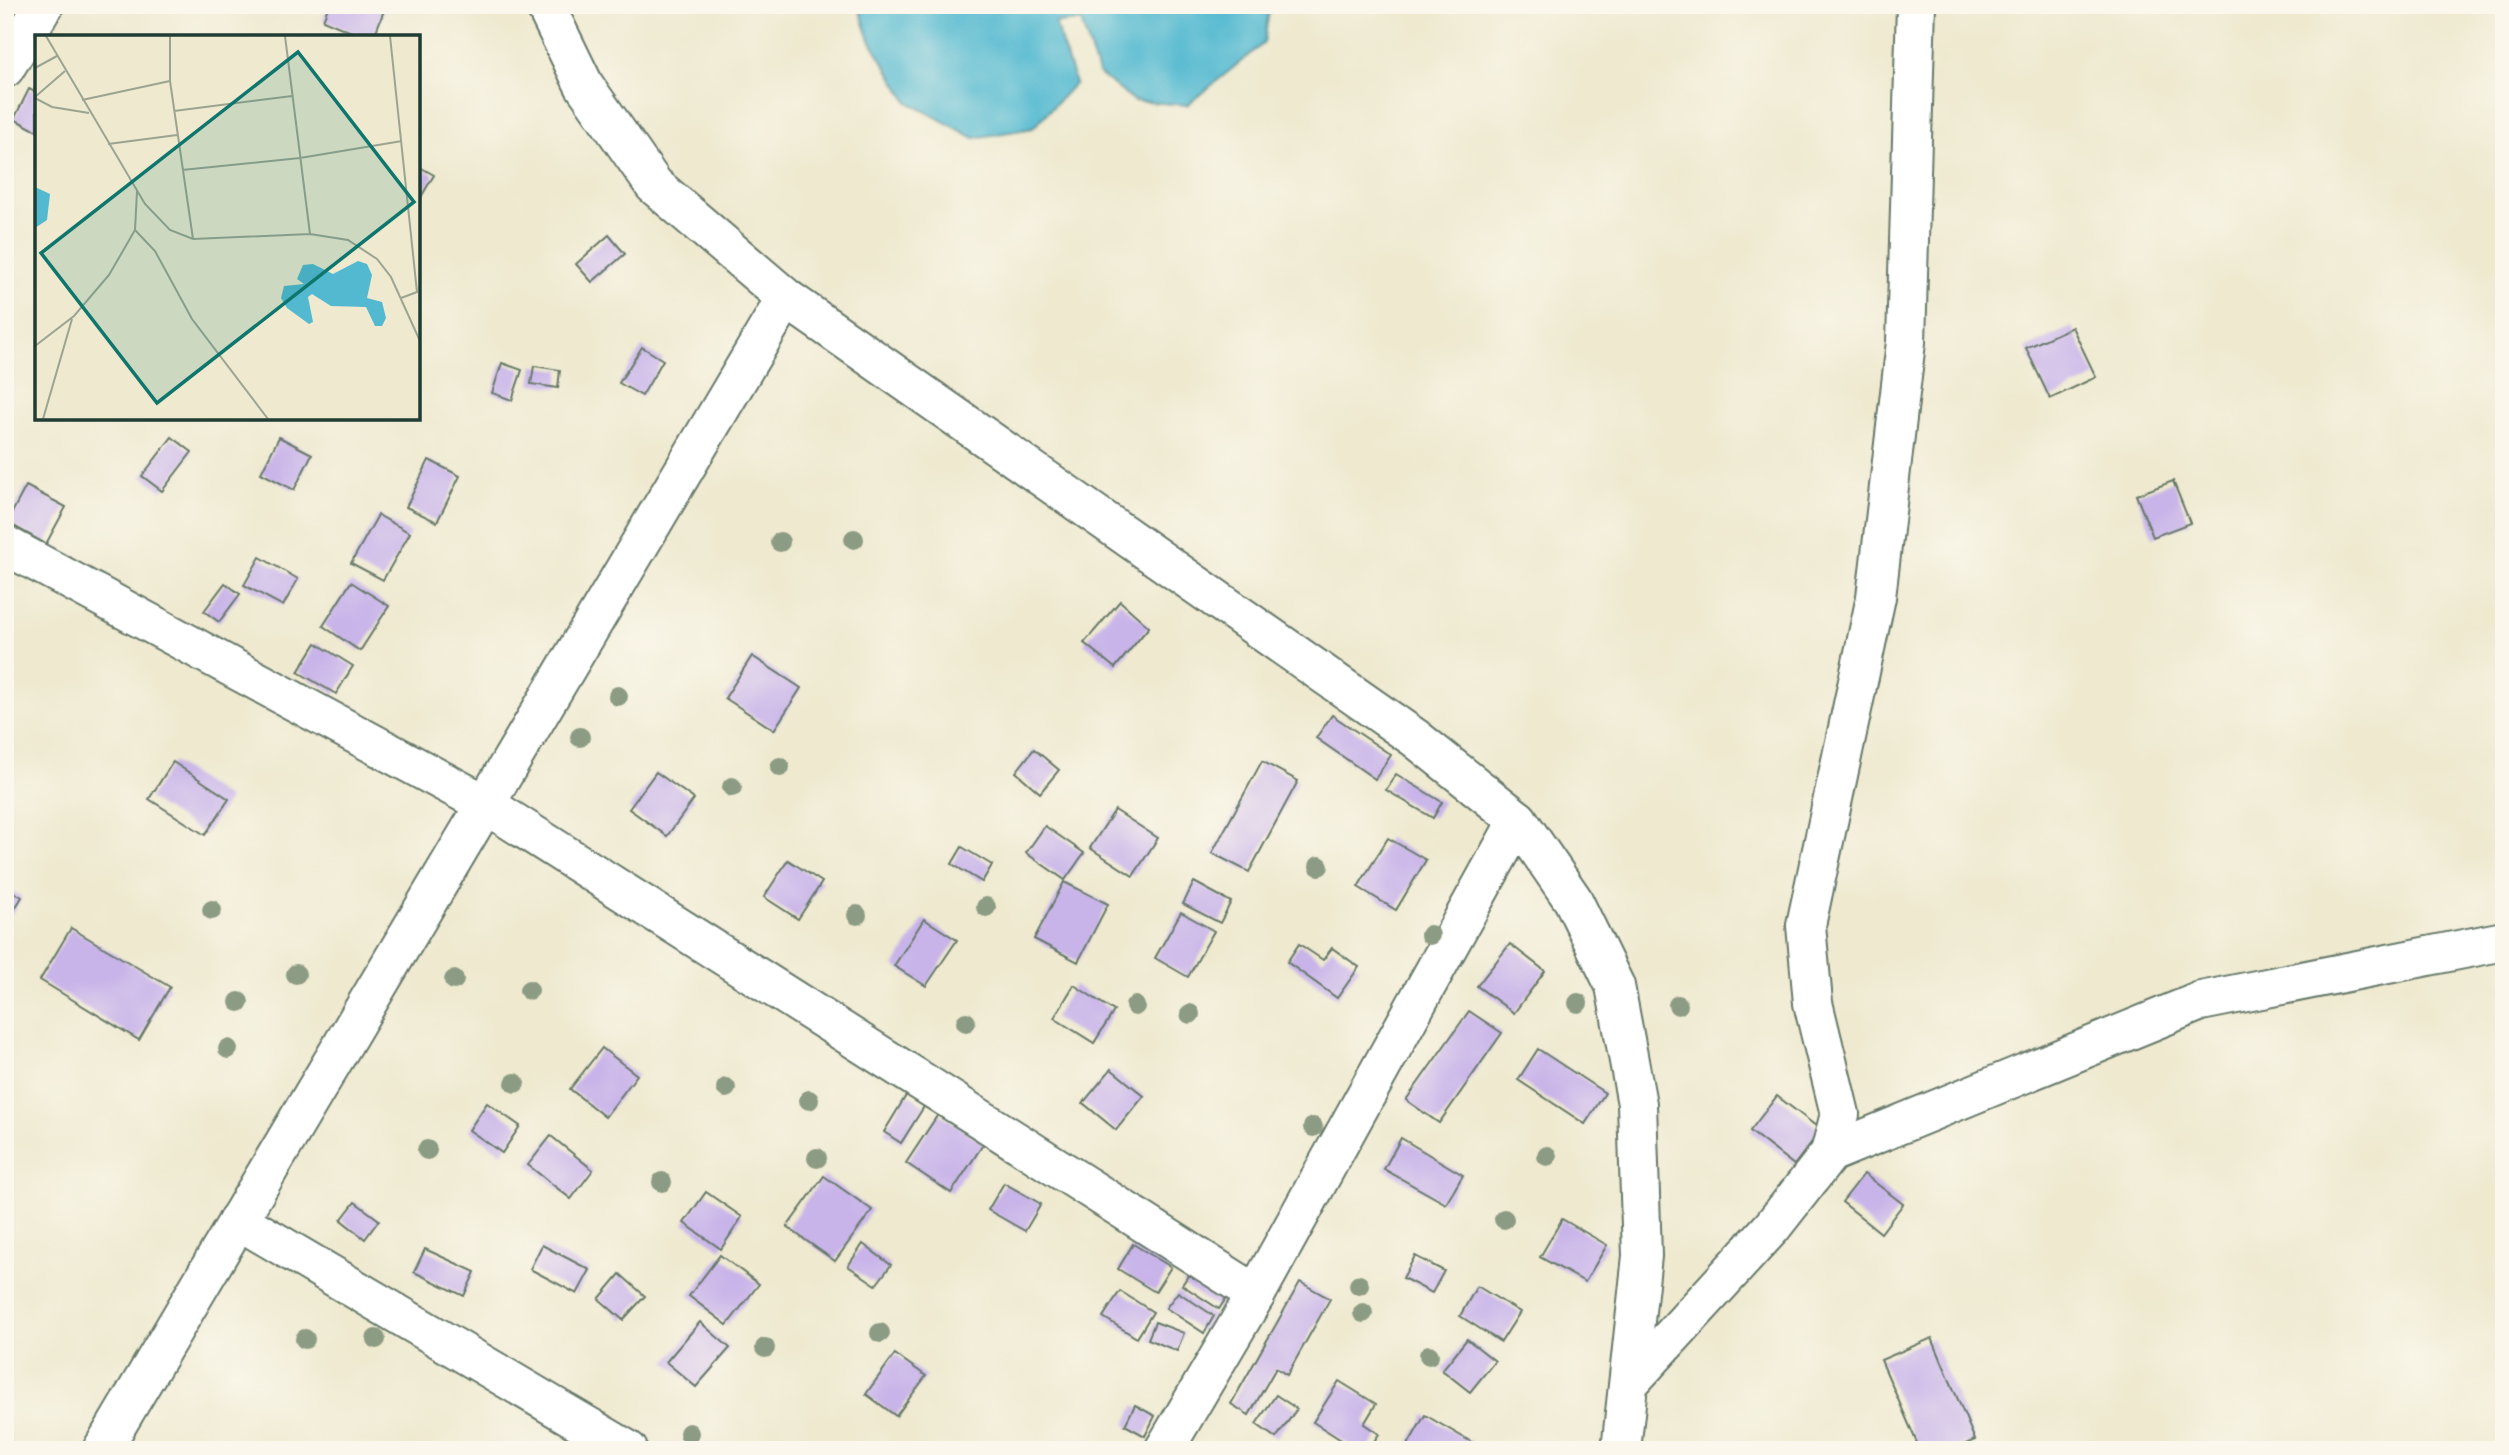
<svg xmlns="http://www.w3.org/2000/svg" width="2509" height="1455" viewBox="0 0 2509 1455" font-family="'Playpen Sans',sans-serif">
<style>
.water{fill:#52b9d0;stroke:#387b82;stroke-width:2}
.building{fill:#c8b4e9}
.lines{fill:none;stroke-linecap:round;stroke-linejoin:round}
.minor-casing{stroke:#67796a;stroke-width:42}
.major-casing{stroke:#67796a;stroke-width:42}
.minor{stroke:#fff;stroke-width:38}
.major{stroke:#fff;stroke-width:38}
.tree{fill:#8c9b83}
.inset-road{fill:none;stroke:#9ba491;stroke-width:2}
.view{fill:#0f766e;fill-opacity:0.15;stroke:#0f766e;stroke-width:3.5}
.inset-edge{fill:none;stroke:#1f3d34;stroke-width:3.5}
</style>
<rect width="100%" height="100%" fill="#fbf7ec"/>
<filter id="ink" filterUnits="userSpaceOnUse"><feTurbulence type="fractalNoise" baseFrequency=".0143" numOctaves="2"/><feDisplacementMap in="SourceGraphic" scale="14" xChannelSelector="R" yChannelSelector="G"/><feConvolveMatrix kernelMatrix="1 2 1 2 8 2 1 2 1" color-interpolation-filters="sRGB"/></filter>
<filter id="wash" filterUnits="userSpaceOnUse"><feTurbulence type="fractalNoise" baseFrequency=".00686" numOctaves="4" result="noise"/><feDisplacementMap in="SourceGraphic" scale="28" xChannelSelector="R" yChannelSelector="G"/><feGaussianBlur stdDeviation="1.57" result="paint"/><feColorMatrix in="noise" values="0 0 0 0 0 0 0 0 0 0 0 0 0 0 0 0 0 1.4 0 .05"/><feComposite in="paint" operator="in"/></filter>
<g filter="url(#wash)">
<rect width="100%" height="100%" fill="#eee9cf"/>
<polygon class="water" points="858,5 1270,5 1264,43 1187,105 1134,101 1098,73 1081,21 1055,23 1075,83 1033,128 974,138 908,102 870,40"/>
<g id="blocks">
<g class="building">
<polygon points="329,5 386,5 374,37 363,37 323,20"/>
<polygon points="29,89 37,93 37,131 14,119"/>
<polygon points="418,166 434,175 418,202"/>
<polygon points="609,235 625,254 592,282 576,264"/>
<polygon points="2072,327 2096,377 2050,399 2026,348"/>
<polygon points="642,347 663,360 642,396 619,383"/>
<polygon points="502,363 522,370 512,400 492,393"/>
<polygon points="534,366 560,370 558,388 531,384"/>
<polygon points="172,437 192,452 162,491 142,476"/>
<polygon points="279,437 312,454 294,490 261,473"/>
<polygon points="429,460 460,476 437,522 406,507"/>
<polygon points="2173,481 2190,523 2153,537 2136,495"/>
<polygon points="26,486 66,507 46,544 7,522"/>
<polygon points="378,515 410,533 383,580 351,563"/>
<polygon points="260,557 298,579 283,606 244,585"/>
<polygon points="351,582 389,606 360,651 323,626"/>
<polygon points="225,583 240,594 219,622 204,611"/>
<polygon points="1120,601 1149,627 1115,668 1084,643"/>
<polygon points="316,643 353,666 336,694 298,672"/>
<polygon points="752,656 801,688 774,730 725,698"/>
<polygon points="1332,715 1391,755 1375,779 1316,738"/>
<polygon points="1034,749 1059,770 1040,793 1016,772"/>
<polygon points="1262,761 1298,781 1249,872 1212,853"/>
<polygon points="173,762 229,799 205,835 149,799"/>
<polygon points="656,772 694,799 667,836 629,809"/>
<polygon points="1396,774 1442,802 1433,818 1386,790"/>
<polygon points="1115,810 1158,838 1133,876 1090,848"/>
<polygon points="1045,826 1084,853 1065,880 1026,853"/>
<polygon points="1388,838 1426,860 1396,910 1358,887"/>
<polygon points="962,847 992,865 982,882 952,864"/>
<polygon points="788,860 822,882 798,919 764,897"/>
<polygon points="1064,882 1108,904 1078,962 1034,939"/>
<polygon points="1194,882 1231,902 1220,923 1183,904"/>
<polygon points="5,887 22,897 5,925"/>
<polygon points="1181,912 1214,931 1188,977 1155,958"/>
<polygon points="924,919 957,940 926,986 894,966"/>
<polygon points="71,928 170,987 139,1040 40,980"/>
<polygon points="1299,944 1323,960 1332,948 1359,967 1337,998 1287,962"/>
<polygon points="1510,944 1545,971 1514,1013 1477,986"/>
<polygon points="1074,985 1114,1011 1094,1043 1054,1018"/>
<polygon points="1469,1011 1502,1033 1439,1123 1406,1100"/>
<polygon points="602,1048 637,1075 605,1117 570,1089"/>
<polygon points="1538,1049 1605,1093 1585,1124 1518,1080"/>
<polygon points="1111,1069 1144,1096 1116,1130 1083,1103"/>
<polygon points="907,1094 925,1105 901,1143 884,1132"/>
<polygon points="1777,1096 1821,1130 1794,1165 1750,1131"/>
<polygon points="487,1103 520,1126 502,1153 469,1130"/>
<polygon points="939,1113 984,1143 951,1193 906,1163"/>
<polygon points="551,1136 593,1170 571,1199 528,1165"/>
<polygon points="1401,1138 1463,1175 1446,1204 1384,1169"/>
<polygon points="1864,1174 1903,1204 1881,1233 1842,1202"/>
<polygon points="824,1176 872,1210 835,1261 787,1227"/>
<polygon points="1004,1183 1041,1204 1025,1231 988,1210"/>
<polygon points="706,1192 742,1217 721,1249 684,1223"/>
<polygon points="355,1202 379,1220 365,1239 341,1220"/>
<polygon points="1562,1219 1607,1245 1585,1282 1540,1257"/>
<polygon points="863,1244 891,1265 876,1285 848,1266"/>
<polygon points="1133,1244 1171,1267 1155,1292 1118,1269"/>
<polygon points="542,1245 590,1270 577,1294 530,1269"/>
<polygon points="425,1249 475,1272 464,1296 414,1272"/>
<polygon points="720,1255 759,1284 727,1325 689,1296"/>
<polygon points="1415,1256 1444,1271 1432,1293 1403,1278"/>
<polygon points="1194,1267 1230,1292 1219,1309 1182,1285"/>
<polygon points="620,1274 645,1296 623,1320 599,1299"/>
<polygon points="1300,1282 1330,1299 1287,1375 1276,1368 1249,1415 1231,1404"/>
<polygon points="1477,1286 1520,1312 1501,1342 1460,1316"/>
<polygon points="1120,1291 1153,1312 1137,1338 1103,1317"/>
<polygon points="1178,1292 1214,1316 1204,1333 1166,1308"/>
<polygon points="700,1322 730,1348 696,1387 666,1362"/>
<polygon points="1155,1322 1184,1333 1177,1351 1148,1339"/>
<polygon points="1932,1338 1975,1440 1952,1450 1920,1450 1881,1360"/>
<polygon points="1467,1339 1495,1361 1470,1392 1442,1370"/>
<polygon points="895,1354 926,1376 896,1416 866,1394"/>
<polygon points="1339,1381 1376,1404 1364,1424 1379,1434 1368,1450 1357,1450 1313,1422"/>
<polygon points="1276,1395 1297,1409 1276,1438 1256,1424"/>
<polygon points="1135,1405 1155,1416 1145,1436 1125,1425"/>
<polygon points="1425,1415 1485,1450 1405,1450"/>
</g>
</g>
</g>
<g filter="url(#ink)">
<use href="#blocks" fill-opacity="0" stroke="#67796a" stroke-width="2"/>
<g class="lines">
<defs>
<g id="minor">
<polyline points="5,68 44,5"/>
<polyline points="5,545 485,804 1256,1294"/>
<polyline points="1830,1153 1840,1114 1813,1003 1806,925 1876,597 1906,342 1916,5"/>
<polyline points="238,1220 628,1450"/>
<polyline points="1629,1383 1772,1227 1830,1153 2201,1001 2504,941"/>
<polyline points="102,1450 786,298"/>
<polyline points="1164,1450 1256,1294 1518,820"/>
</g>
<polyline id="major" points="545,5 584,85 654,185 786,298 1415,738 1518,820 1573,900 1615,986 1637,1104 1642,1256 1621,1450"/>
</defs>
<use href="#minor" class="minor-casing"/>
<use href="#major" class="major-casing"/>
<use href="#minor" class="minor"/>
<use href="#major" class="major"/>
</g>
<g class="tree">
<circle cx="854" cy="539" r="10"/>
<circle cx="780" cy="542" r="10"/>
<circle cx="618" cy="696" r="10"/>
<circle cx="580" cy="737" r="10"/>
<circle cx="780" cy="767" r="10"/>
<circle cx="732" cy="787" r="10"/>
<circle cx="1319" cy="866" r="10"/>
<circle cx="986" cy="907" r="10"/>
<circle cx="212" cy="910" r="10"/>
<circle cx="857" cy="915" r="10"/>
<circle cx="1430" cy="935" r="10"/>
<circle cx="296" cy="974" r="10"/>
<circle cx="454" cy="980" r="10"/>
<circle cx="529" cy="990" r="10"/>
<circle cx="239" cy="1002" r="10"/>
<circle cx="1578" cy="1003" r="10"/>
<circle cx="1678" cy="1005" r="10"/>
<circle cx="1135" cy="1006" r="10"/>
<circle cx="1190" cy="1014" r="10"/>
<circle cx="966" cy="1022" r="10"/>
<circle cx="228" cy="1049" r="10"/>
<circle cx="515" cy="1083" r="10"/>
<circle cx="726" cy="1088" r="10"/>
<circle cx="809" cy="1100" r="10"/>
<circle cx="1313" cy="1127" r="10"/>
<circle cx="427" cy="1150" r="10"/>
<circle cx="1547" cy="1156" r="10"/>
<circle cx="817" cy="1158" r="10"/>
<circle cx="662" cy="1182" r="10"/>
<circle cx="1504" cy="1219" r="10"/>
<circle cx="1359" cy="1285" r="10"/>
<circle cx="1363" cy="1313" r="10"/>
<circle cx="880" cy="1333" r="10"/>
<circle cx="305" cy="1339" r="10"/>
<circle cx="376" cy="1339" r="10"/>
<circle cx="765" cy="1348" r="10"/>
<circle cx="1429" cy="1355" r="10"/>
<circle cx="689" cy="1433" r="10"/>
</g>
</g>
<g transform="translate(35 35)">
<rect width="385" height="385" fill="#eee9cf"/>
<path d="M0,152l15,7 -3,26 -12,8zM323,226l9,3 5,11 -5,23 15,4 4,16 -4,8h-7l-9,-19 -35,-1 -19,-12 -4,3 5,25 -4,2 -22,-16 -6,-10 3,-12 20,-2 -7,-5 6,-14 10,-1 20,10z" fill="#52b9d0"/>
<path class="inset-road" d="M11,1l99,168 25,26 23,9 117,-5 38,6 29,19 14,18 29,64M135,1v45l23,158M250,1l25,198M355,1l27,256 -16,6M0,33l22,-12M0,62l30,-26M0,63l17,9 37,6M47,65l88,-19M139,76l118,-15M73,109l69,-9M147,135l118,-12 102,-17M100,195l20,21 37,68 76,100M0,311l39,-30 35,-41 26,-45 2,-39M8,384l29,-100"/>
<path class="view" d="M263,17l116,150 -257,201 -116,-150z"/>
<rect width="385" height="385" class="inset-edge"/>
</g>
<rect width="2509" height="1455" fill="none" stroke="#fbf7ec" stroke-width="28"/>
</svg>
